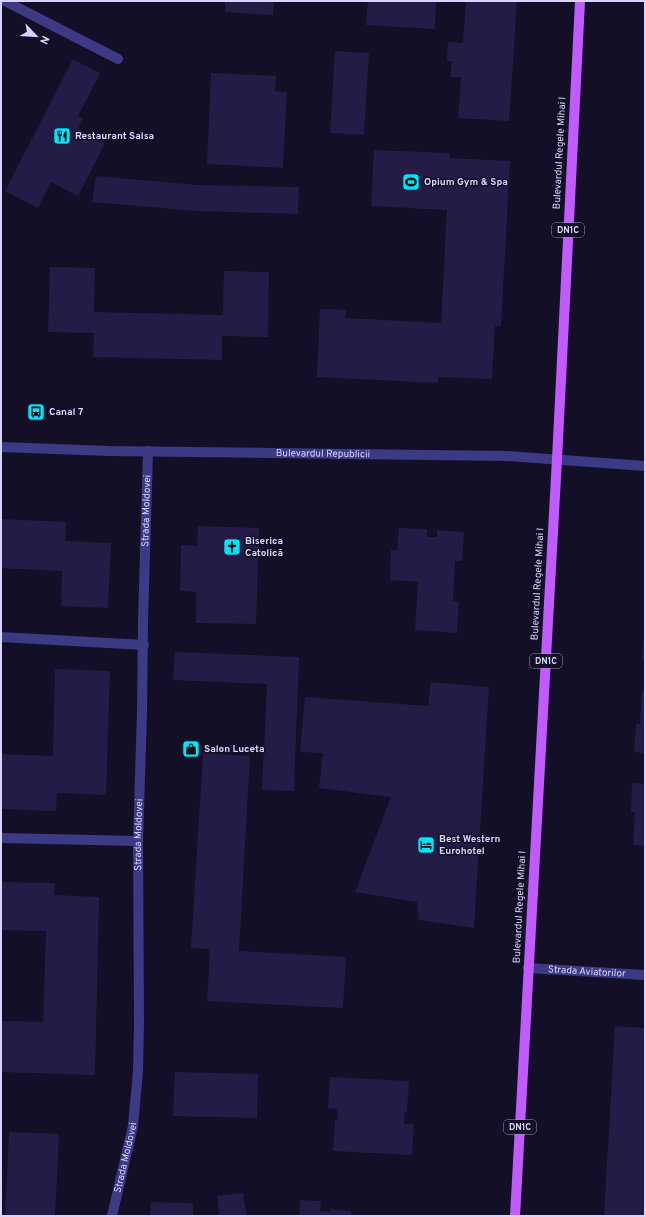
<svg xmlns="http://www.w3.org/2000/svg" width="646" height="1217" viewBox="0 0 646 1217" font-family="Overpass,sans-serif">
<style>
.building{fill:#241b47}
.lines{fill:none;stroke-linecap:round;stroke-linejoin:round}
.minor{stroke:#3d3a85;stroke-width:10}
.major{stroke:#c25bff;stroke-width:10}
.labels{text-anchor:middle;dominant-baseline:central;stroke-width:3;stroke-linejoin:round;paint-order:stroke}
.shield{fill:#130f26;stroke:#9e99be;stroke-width:1}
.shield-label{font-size:9px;font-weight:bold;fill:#d9d4ff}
.poi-label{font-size:10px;font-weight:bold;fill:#d9d4ff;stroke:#130f26;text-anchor:start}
.street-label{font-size:10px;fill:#d9d4ff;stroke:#130f26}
</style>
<rect width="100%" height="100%" fill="#130f26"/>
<g class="building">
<polygon points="225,1 274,1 273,15 225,12"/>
<polygon points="368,1 436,1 435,29 366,25"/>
<polygon points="466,1 517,1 509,121 458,118 461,77 450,77 452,61 447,61 448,42 463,43"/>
<polygon points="335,51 369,53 364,135 330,133"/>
<polygon points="73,59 100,73 78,116 83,118 78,129 105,143 78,196 51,182 38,208 5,191"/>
<polygon points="211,73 276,76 275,91 287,92 283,168 207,164"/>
<polygon points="374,150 450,153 450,158 510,161 501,326 495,326 492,379 438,377 438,383 317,377 320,309 346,310 345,318 441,323 447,210 371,206"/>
<polygon points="96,176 197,185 299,187 298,214 196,211 92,202"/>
<polygon points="50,267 95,268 94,312 223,315 224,271 269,272 268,337 222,336 222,360 93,357 94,333 48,332"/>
<polygon points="1,519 66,522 65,541 111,543 108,608 61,606 62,571 1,568"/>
<polygon points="198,526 259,528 256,624 196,623 196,592 180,591 181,545 197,546"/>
<polygon points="399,528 427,529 427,537 437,537 437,530 464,532 462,561 455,561 453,601 459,602 457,633 415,630 418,582 390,580 391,550 397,550"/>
<polygon points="644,633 645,633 645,659 642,658"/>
<polygon points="175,652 299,657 294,791 262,790 267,684 173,680"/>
<polygon points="55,669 110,671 106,795 57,793 56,811 1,809 1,754 53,756"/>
<polygon points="431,682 489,687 474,928 419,920 417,902 355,892 391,797 319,788 323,753 300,752 305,697 428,706"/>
<polygon points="642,690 645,691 645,753 634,752 636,724 640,724"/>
<polygon points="203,753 250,756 239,951 346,957 343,1008 207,1001 210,949 191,948"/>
<polygon points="632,783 645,784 645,846 633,845 635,812 631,812"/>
<polygon points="1,882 55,883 54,895 99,897 95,1075 1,1072 1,1021 43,1022 46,931 1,930"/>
<polygon points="615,1026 645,1028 645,1216 604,1216"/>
<polygon points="175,1072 258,1074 257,1118 173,1116"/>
<polygon points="330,1077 409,1081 407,1112 405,1112 404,1124 414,1124 412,1155 333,1151 335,1120 337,1120 338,1109 328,1108"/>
<polygon points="9,1132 59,1134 55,1216 5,1216"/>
<polygon points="243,1193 247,1216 219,1216 217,1196"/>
<polygon points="300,1200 321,1201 320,1211 330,1212 331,1209 351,1211 351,1216 299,1216"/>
<polygon points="151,1202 193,1203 193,1216 150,1216"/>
</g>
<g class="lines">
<g class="minor">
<polyline points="5,1 118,59"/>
<path id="s1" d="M1,447l108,4 398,5 138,10"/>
<polyline points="1,637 144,645"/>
<polyline points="1,838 138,841"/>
<path id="s2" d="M528,968l117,7"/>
<path id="s3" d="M112,1216l21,-90 5,-55 1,-48 -1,-182 4,-129 1,-91 5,-170"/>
</g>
<polyline class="major" points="515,1216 557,459 580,1"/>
</g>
<defs>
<symbol id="restaurant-square" viewBox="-11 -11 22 22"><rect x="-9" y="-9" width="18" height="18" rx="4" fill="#00e5ff" stroke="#130f26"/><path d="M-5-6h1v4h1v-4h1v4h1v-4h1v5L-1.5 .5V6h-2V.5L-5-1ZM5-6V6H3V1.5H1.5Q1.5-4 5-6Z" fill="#111"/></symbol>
<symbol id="stadium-square" viewBox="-11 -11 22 22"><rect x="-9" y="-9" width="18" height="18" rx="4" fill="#00e5ff" stroke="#130f26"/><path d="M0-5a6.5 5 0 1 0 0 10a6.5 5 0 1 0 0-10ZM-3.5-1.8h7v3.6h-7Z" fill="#111"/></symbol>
<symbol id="bus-square" viewBox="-11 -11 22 22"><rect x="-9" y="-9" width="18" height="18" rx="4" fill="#00e5ff" stroke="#130f26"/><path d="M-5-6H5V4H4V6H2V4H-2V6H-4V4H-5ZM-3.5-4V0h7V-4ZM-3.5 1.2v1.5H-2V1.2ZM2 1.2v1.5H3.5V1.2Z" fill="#111"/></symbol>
<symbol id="church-square" viewBox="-11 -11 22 22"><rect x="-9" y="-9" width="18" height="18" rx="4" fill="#00e5ff" stroke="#130f26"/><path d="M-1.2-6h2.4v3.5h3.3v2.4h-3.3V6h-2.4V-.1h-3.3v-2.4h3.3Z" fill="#111"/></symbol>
<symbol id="shop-square" viewBox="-11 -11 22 22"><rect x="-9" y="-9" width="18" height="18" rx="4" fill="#00e5ff" stroke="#130f26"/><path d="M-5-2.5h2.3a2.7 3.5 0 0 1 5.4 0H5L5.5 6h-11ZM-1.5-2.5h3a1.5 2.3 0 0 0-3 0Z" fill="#111"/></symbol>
<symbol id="hotel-square" viewBox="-11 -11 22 22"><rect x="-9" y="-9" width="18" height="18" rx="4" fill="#00e5ff" stroke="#130f26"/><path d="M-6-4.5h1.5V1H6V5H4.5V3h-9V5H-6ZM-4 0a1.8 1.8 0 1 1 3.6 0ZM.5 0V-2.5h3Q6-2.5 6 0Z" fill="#111"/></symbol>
</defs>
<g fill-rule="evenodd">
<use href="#restaurant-square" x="52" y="126" width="20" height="20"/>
<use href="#stadium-square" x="401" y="172" width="20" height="20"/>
<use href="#bus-square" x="26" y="402" width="20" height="20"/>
<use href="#church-square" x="222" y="537" width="20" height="20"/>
<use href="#shop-square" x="181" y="739" width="20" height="20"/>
<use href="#hotel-square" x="416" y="835" width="20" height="20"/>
</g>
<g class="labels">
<g class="shield">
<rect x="552" y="223" width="32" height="14" rx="3"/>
<rect x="530" y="654" width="32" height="14" rx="3"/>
<rect x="504" y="1120" width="32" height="14" rx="3"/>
</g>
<g class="shield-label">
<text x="568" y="230">DN1C</text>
<text x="546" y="661">DN1C</text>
<text x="520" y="1127">DN1C</text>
</g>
<g class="poi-label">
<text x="75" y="136">Restaurant Salsa</text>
<text x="424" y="182">Opium Gym &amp; Spa</text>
<text x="49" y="412">Canal 7</text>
<text x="245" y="541">Biserica<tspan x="245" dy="12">Catolică</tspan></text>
<text x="204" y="749">Salon Luceta</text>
<text x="439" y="839">Best Western<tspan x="439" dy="12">Eurohotel</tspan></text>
</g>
<g class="street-label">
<text transform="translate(560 153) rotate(-87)">Bulevardul Regele Mihai I</text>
<text stroke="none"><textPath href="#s1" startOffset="322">Bulevardul Republicii</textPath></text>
<text stroke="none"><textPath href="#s3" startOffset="708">Strada Moldovei</textPath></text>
<text transform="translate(538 584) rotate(-87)">Bulevardul Regele Mihai I</text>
<text stroke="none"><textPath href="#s3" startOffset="384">Strada Moldovei</textPath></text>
<text transform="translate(520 907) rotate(-87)">Bulevardul Regele Mihai I</text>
<text stroke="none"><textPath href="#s2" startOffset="59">Strada Aviatorilor</textPath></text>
<text stroke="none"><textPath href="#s3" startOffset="60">Strada Moldovei</textPath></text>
</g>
</g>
<rect width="646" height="1217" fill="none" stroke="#d9d4ff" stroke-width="4"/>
<g transform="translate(36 36) rotate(115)" stroke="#130f26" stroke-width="3" paint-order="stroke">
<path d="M0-3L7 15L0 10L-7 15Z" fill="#d9d4ff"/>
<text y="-6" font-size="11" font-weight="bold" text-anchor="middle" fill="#d9d4ff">N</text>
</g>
</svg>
